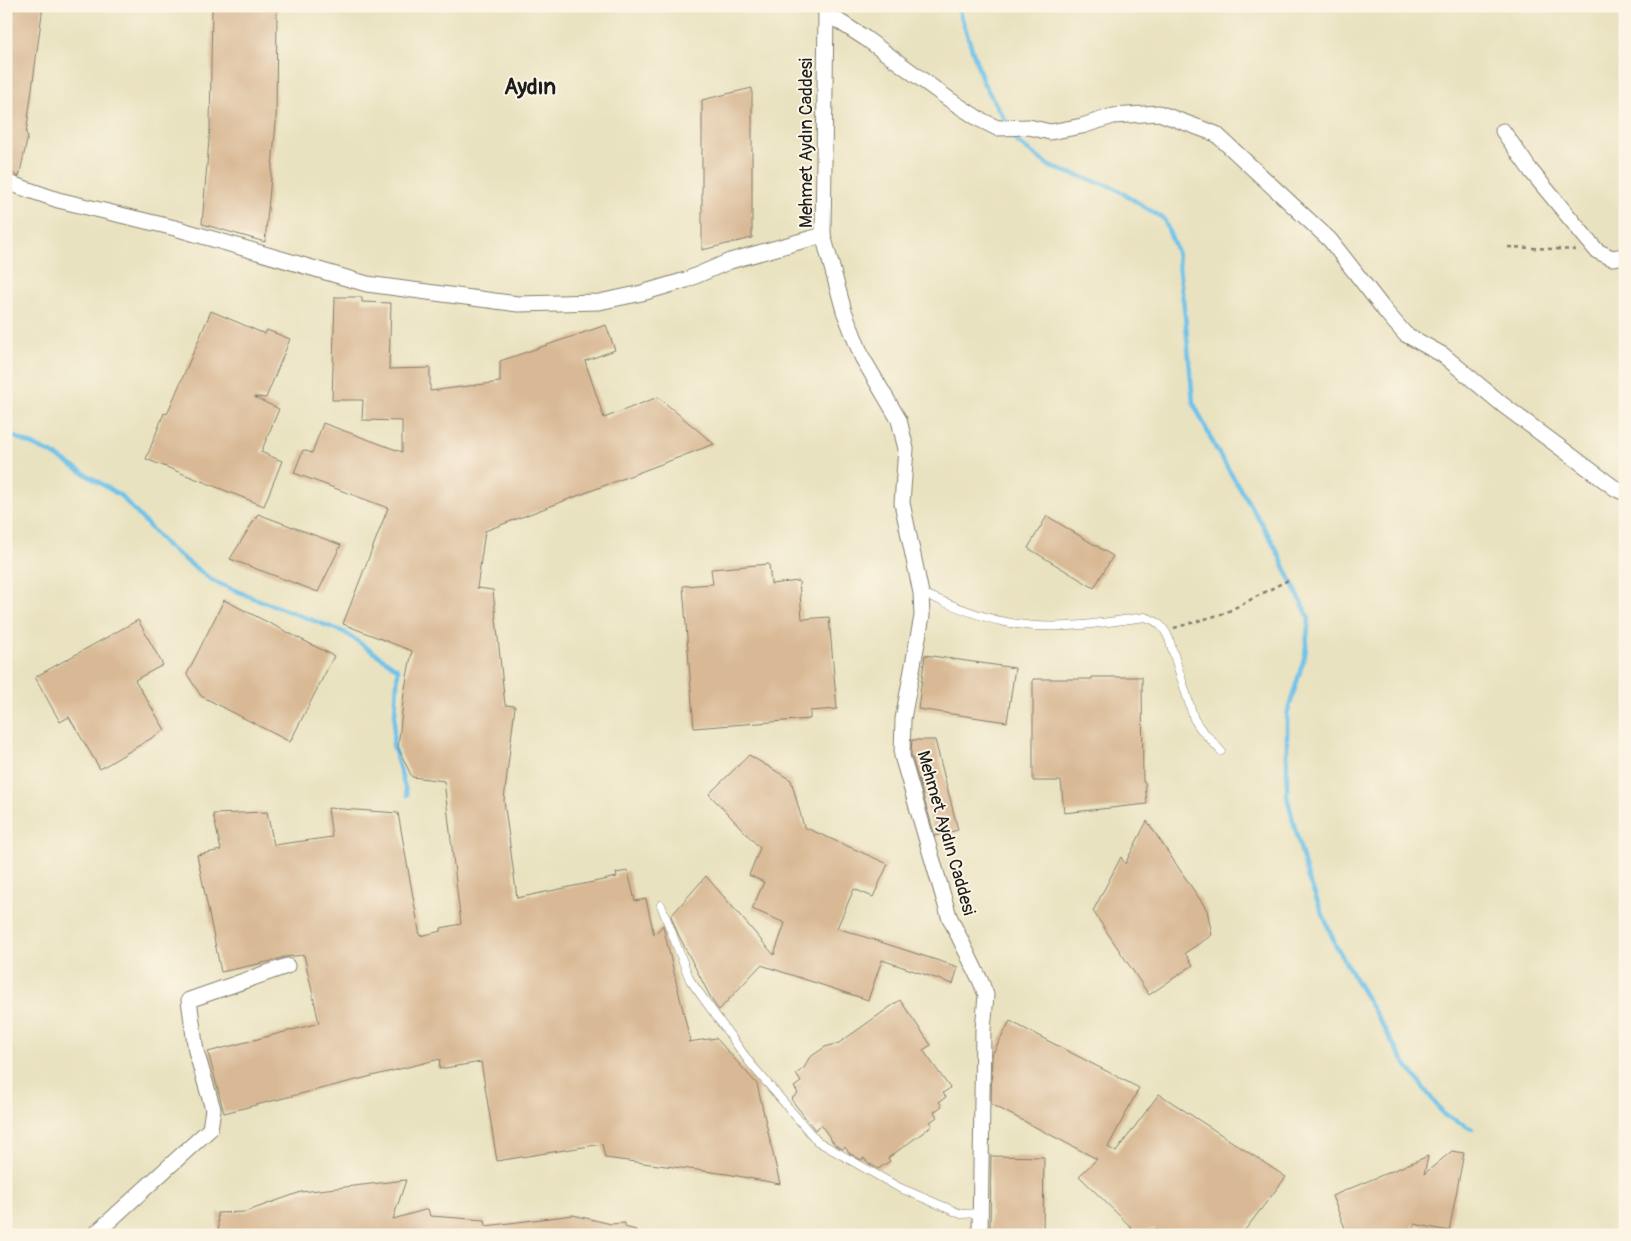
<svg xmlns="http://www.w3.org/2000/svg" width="1631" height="1241" viewBox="0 0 1631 1241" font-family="Pangolin,sans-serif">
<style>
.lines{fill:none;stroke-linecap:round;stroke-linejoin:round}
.stream{stroke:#6ec2ea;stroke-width:4.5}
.building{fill:#d9b995}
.lane-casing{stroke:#827f6e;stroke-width:9}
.street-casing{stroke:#827f6e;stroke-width:17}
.path{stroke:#827f6e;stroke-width:2.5;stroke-dasharray:4 4;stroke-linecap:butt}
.lane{stroke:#fff;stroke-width:8}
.street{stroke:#fff;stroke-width:15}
.labels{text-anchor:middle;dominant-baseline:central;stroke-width:4;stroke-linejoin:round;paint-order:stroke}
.street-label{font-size:18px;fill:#1c1c1c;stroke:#fcf5e5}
.district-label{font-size:22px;font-weight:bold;fill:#1c1c1c;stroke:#fcf5e5}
</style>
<rect width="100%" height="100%" fill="#fcf5e5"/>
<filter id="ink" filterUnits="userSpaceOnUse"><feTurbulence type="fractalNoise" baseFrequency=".02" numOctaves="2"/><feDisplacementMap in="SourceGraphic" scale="10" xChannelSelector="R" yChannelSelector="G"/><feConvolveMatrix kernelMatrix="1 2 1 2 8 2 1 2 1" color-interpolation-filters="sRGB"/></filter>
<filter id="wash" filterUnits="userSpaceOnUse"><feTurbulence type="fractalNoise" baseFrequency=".0096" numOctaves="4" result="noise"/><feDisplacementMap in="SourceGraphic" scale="20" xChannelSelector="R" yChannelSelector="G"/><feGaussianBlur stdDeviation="1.12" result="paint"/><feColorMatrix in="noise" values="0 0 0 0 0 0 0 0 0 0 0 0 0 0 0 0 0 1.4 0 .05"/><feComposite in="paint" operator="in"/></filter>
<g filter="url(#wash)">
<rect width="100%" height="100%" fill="#e9e2c0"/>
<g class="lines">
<g class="stream">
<polyline points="960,6 959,10 983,82 1007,124"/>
<polyline points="1011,131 1017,142 1051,167 1113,187 1164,219 1177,252 1185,315 1193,402 1216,449 1272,541 1309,618 1305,655 1287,714 1287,797 1308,878 1336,946 1402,1059 1444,1115 1472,1129"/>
<polyline points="6,433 53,454 121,496 168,547 213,581 256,599 344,632 398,669 393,745 407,795"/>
</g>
</g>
<g id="blocks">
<g class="building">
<polygon points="6,6 43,6 26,134 28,136 19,177 6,169"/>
<polygon points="212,6 277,6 276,123 265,242 202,224 210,128"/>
<polygon points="752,88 752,238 702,250 702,100"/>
<polygon points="335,297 362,297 362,302 391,303 389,369 430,368 430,391 500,382 500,361 606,325 615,350 585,361 604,418 658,397 714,444 485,531 477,588 493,590 505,705 515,706 504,800 517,898 617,877 616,873 628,871 635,901 646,899 654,935 663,925 663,926 690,1040 688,1042 716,1038 757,1084 780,1184 727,1174 605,1158 602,1144 497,1161 481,1062 439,1069 440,1059 224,1113 208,1052 319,1023 304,955 284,957 272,961 221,972 197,855 221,850 213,814 267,812 274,845 332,837 328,808 398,813 420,936 441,931 441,928 461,924 444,781 412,777 398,748 404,693 412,651 343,624 388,508 294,473 303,450 312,453 323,423 402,452 402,421 362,420 363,400 332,400"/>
<polygon points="211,311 265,334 267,330 290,339 266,398 254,397 279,409 261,452 282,461 264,506 146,459 164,413 167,414"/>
<polygon points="258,514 341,545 318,592 230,559"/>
<polygon points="1047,516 1113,556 1094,588 1028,548"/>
<polygon points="769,564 771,584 799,581 802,619 829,617 837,709 810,711 810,719 694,728 683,586 713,584 711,569"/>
<polygon points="224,600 334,656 290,742 201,696 187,674"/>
<polygon points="138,620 163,665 135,680 165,730 100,769 69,717 60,722 35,677"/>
<polygon points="925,655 1015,668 1007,722 918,709"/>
<polygon points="1092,677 1142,677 1143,782 1145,782 1147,804 1064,813 1061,781 1033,781 1033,679 1092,679"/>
<polygon points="912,740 935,740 958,830 935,836 911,754"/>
<polygon points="749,755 791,780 804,827 888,864 873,897 854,889 837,928 958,967 953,984 882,960 868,1000 761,965 719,1010 713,1002 678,934 671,916 706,876 774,955 785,923 752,909 764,882 749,875 760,848 709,794"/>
<polygon points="1147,821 1207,910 1212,935 1185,953 1193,965 1149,995 1093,911 1121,857 1125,864"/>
<polygon points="900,1000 931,1045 923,1050 950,1088 943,1093 946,1097 939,1102 942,1106 934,1112 937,1117 930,1122 932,1126 888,1158 890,1161 878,1169 868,1163 864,1158 861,1160 849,1153 845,1147 843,1149 835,1145 821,1125 815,1130 791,1099 798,1093 794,1087 801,1082 796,1074 804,1068 809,1058 825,1047 839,1043"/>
<polygon points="1010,1021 1139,1088 1108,1147 1116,1152 1159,1094 1286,1177 1241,1235 1156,1235 1156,1229 1135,1231 1079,1176 1097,1159 991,1104 992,1055"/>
<polygon points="1452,1151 1464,1153 1449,1231 1414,1224 1412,1235 1347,1233 1332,1196 1428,1156 1424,1174"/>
<polygon points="991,1156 1044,1157 1043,1235 990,1235"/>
<polygon points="406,1180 393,1219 428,1209 430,1216 485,1220 486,1226 573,1215 611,1224 625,1223 625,1227 636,1230 636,1235 219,1235 217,1213 245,1212 301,1192"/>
</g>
</g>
</g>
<g filter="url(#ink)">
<use href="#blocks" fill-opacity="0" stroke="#827f6e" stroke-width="1"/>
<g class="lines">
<defs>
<g id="lane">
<path d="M921,593c27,10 52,22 80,28 48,11 96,3 144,-4 13,4 19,10 24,22l25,80 6,9 21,23"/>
<polyline points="661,905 690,980 750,1063 817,1141 898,1187 961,1214 980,1213"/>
</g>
<g id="street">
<polyline points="827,6 826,13 823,235 844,311 862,357 899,420 906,449 902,503 921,593 922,616 903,719 902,756 949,916 981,982 986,995 983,1030 980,1235"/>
<polyline points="826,13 865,38 950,100 979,119 997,128 1029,127 1050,132 1082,126 1113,116 1159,113 1216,134 1330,240 1386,312 1405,334 1443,355 1503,405 1616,489 1625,493"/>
<polyline points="1503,131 1531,171 1597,251 1612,258 1625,256"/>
<polyline points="6,182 58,200 175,228 367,284 518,304 599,302 642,293 686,280 730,261 823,235"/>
<polyline points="94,1235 210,1129 213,1109 196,1051 189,1000 287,966"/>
</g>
</defs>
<use href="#lane" class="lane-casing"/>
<use href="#street" class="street-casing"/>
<g class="path">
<polyline points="1508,247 1578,250"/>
<polyline points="1174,628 1225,613 1290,579"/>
</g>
<use href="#lane" class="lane"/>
<use href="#street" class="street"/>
</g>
</g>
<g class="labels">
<g class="street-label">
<text transform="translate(806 143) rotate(-90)">Mehmet Aydın Caddesi</text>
<text transform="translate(946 833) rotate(74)">Mehmet Aydın Caddesi</text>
</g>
<g class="district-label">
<text x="530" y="87">Aydın</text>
</g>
</g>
<rect width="1631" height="1241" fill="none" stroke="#fcf5e5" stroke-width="25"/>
</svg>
